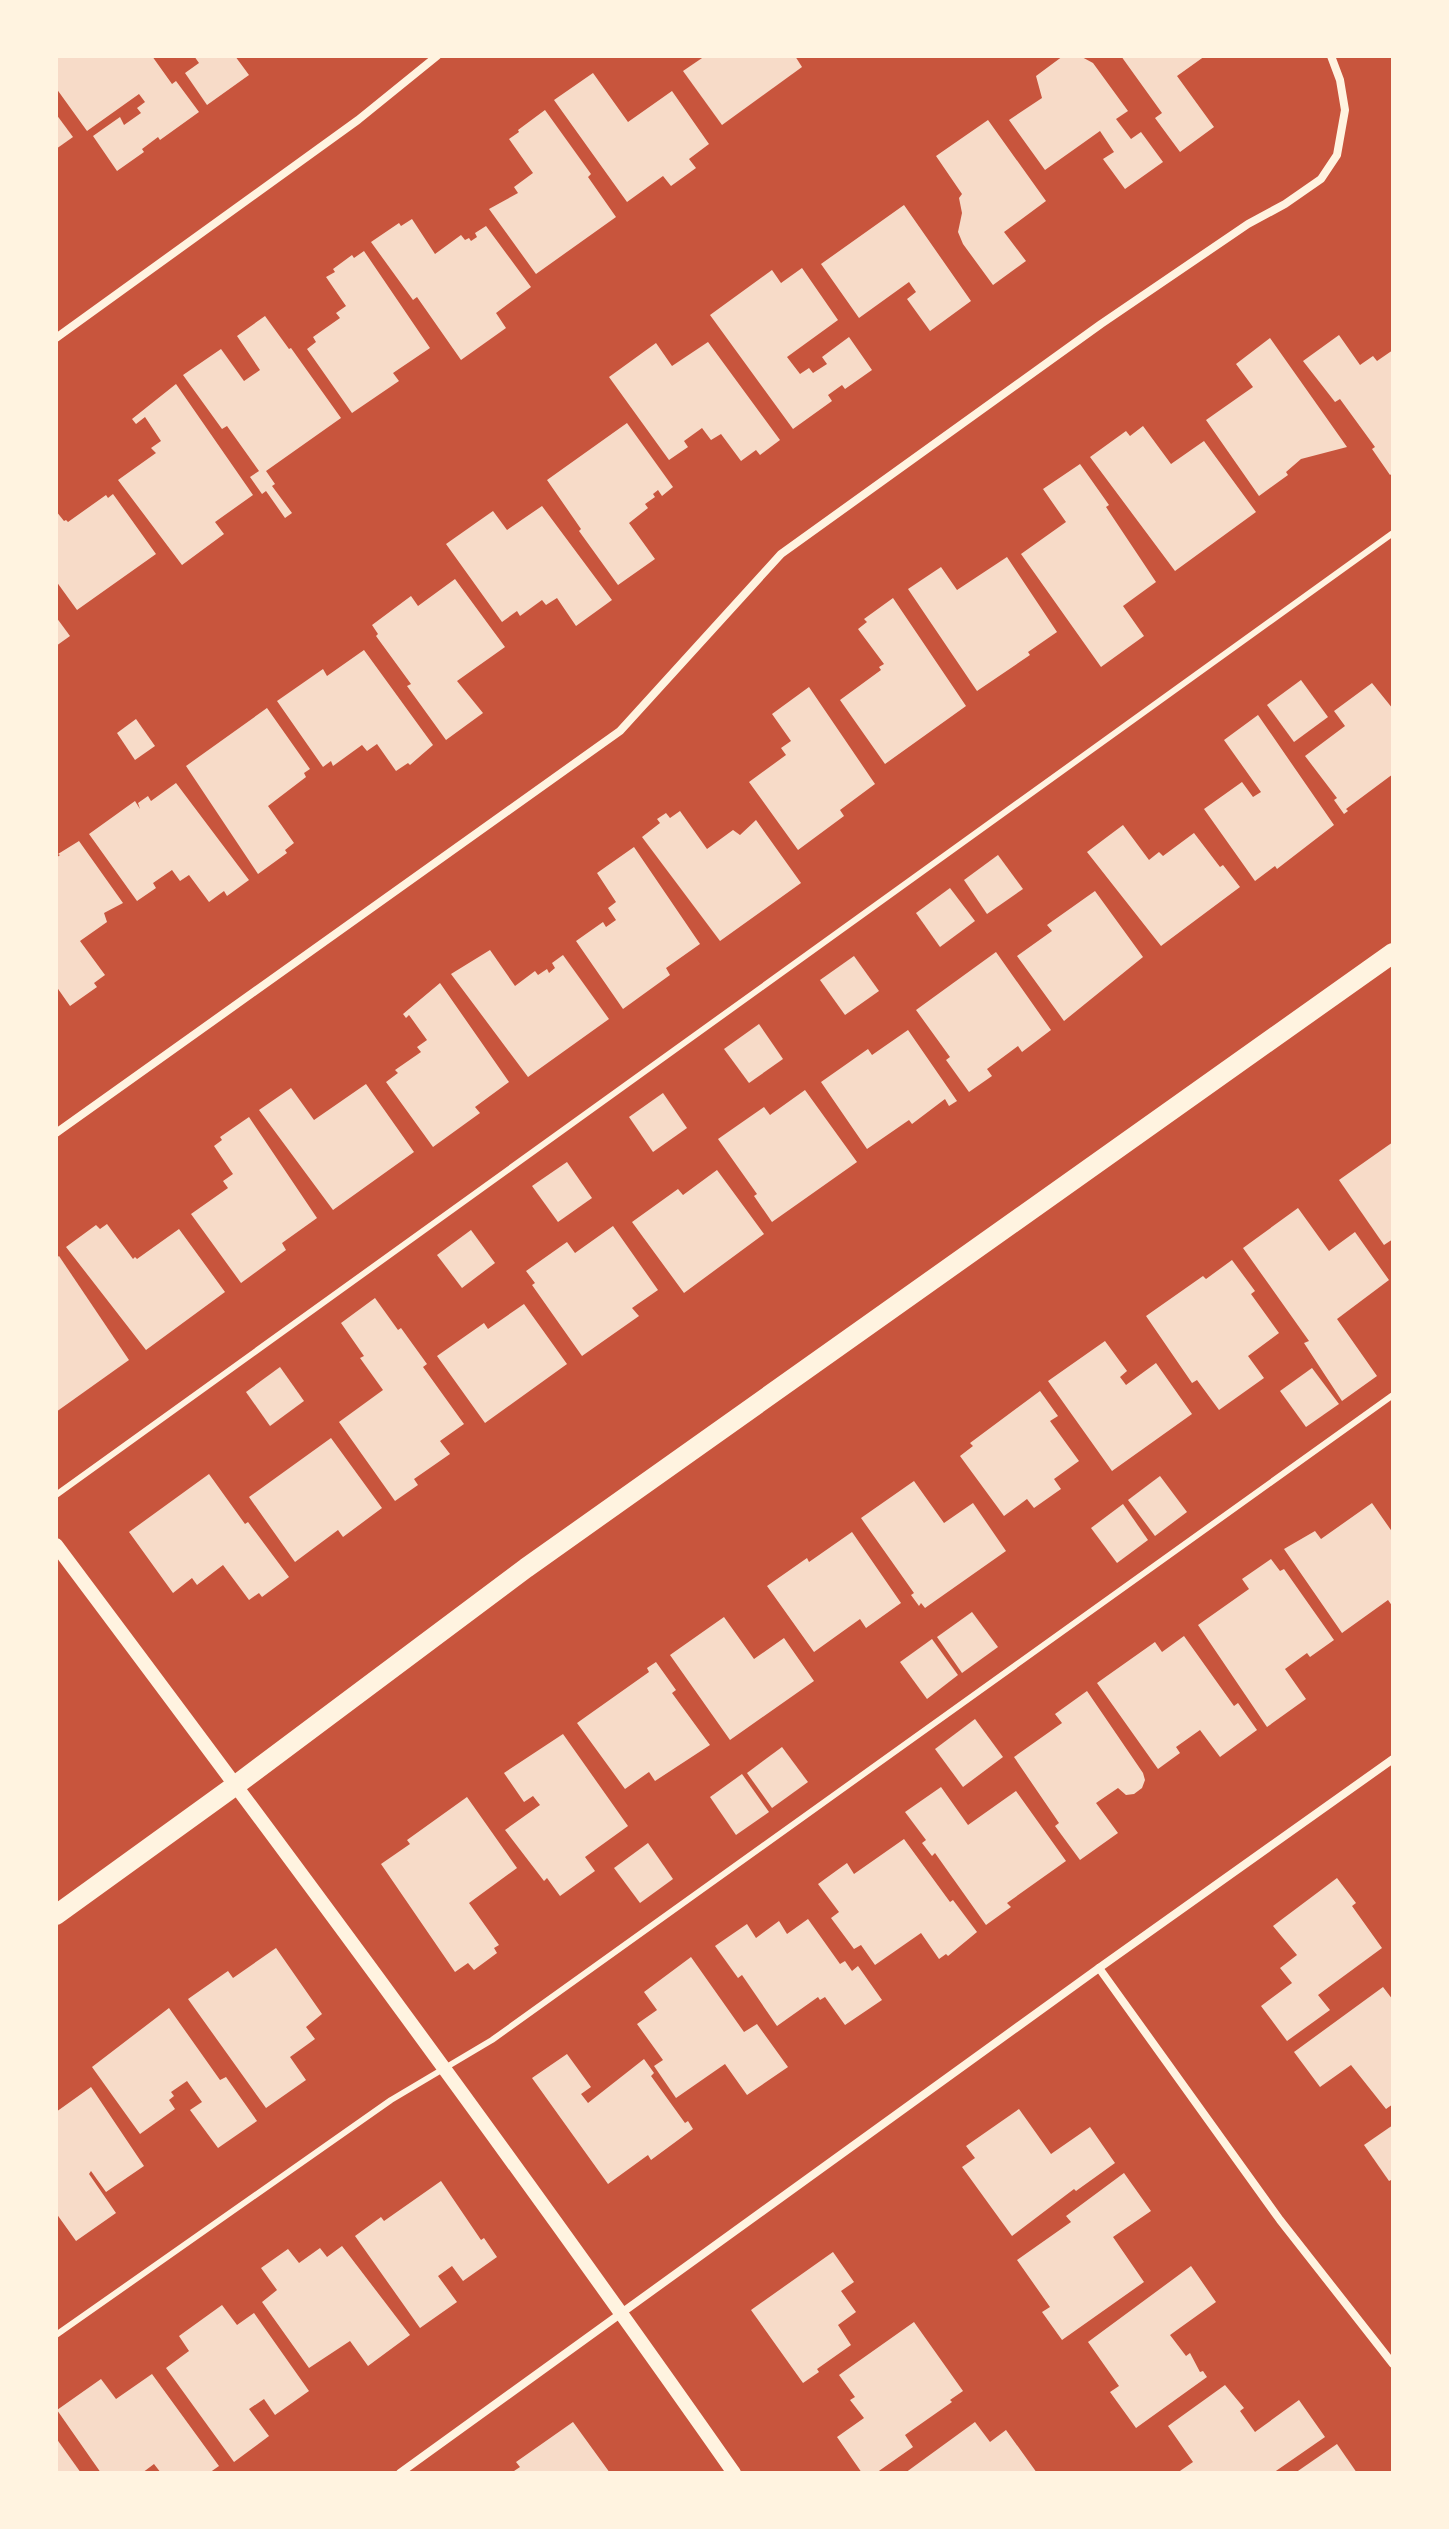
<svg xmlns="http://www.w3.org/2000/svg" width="1449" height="2529" viewBox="0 0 1449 2529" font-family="'Fira Sans',sans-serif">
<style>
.building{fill:#f7dbc8}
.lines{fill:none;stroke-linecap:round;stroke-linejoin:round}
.service{stroke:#fff3e0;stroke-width:6}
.minor{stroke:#fff3e0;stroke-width:8}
.tertiary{stroke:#fff3e0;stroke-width:14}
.primary{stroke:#fff3e0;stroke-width:20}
</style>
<rect width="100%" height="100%" fill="#c8553d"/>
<g class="building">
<polygon points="56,56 152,56 172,84 176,81 199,112 160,140 158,137 142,149 144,152 117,171 93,136 120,117 124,125 141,113 137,108 145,102 139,94 87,131 56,88"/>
<polygon points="194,56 235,56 249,75 207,105 185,73 199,63"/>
<polygon points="705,56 795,56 802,67 722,125 683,71"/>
<polygon points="1063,56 1080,56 1093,63 1128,111 1116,119 1131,139 1141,132 1163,162 1125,189 1103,159 1114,152 1100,131 1045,170 1009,120 1042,98 1036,76"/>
<polygon points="1121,56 1205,56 1177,76 1214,127 1180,152 1155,118 1162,113"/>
<polygon points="593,73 628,122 672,91 709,144 689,159 696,168 671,186 663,176 627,202 554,100"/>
<polygon points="545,110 591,174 588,177 616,217 536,274 489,209 518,193 514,187 533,173 509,139 519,132 518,130"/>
<polygon points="56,114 73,137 56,149"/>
<polygon points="988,120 1046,201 1004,232 1026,261 993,285 963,244 958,232 962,213 959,198 962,194 936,156"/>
<polygon points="904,205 971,301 930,331 907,299 916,292 909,282 859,318 821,264"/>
<polygon points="412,219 435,254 461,235 465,240 469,238 471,241 477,237 475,233 486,226 531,287 496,313 506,328 461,360 417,297 413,300 371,242 399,223 401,226"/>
<polygon points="364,251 430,348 393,373 399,381 352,413 307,349 316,342 313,337 340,318 336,313 346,306 326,277 335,272 333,269 352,255 354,258"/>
<polygon points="802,268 838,320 787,357 800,374 809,368 813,373 827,364 822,357 849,337 872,370 845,389 842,385 828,395 832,401 793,429 710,315 772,270 781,283"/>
<polygon points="265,316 289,349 291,348 341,418 266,471 275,484 272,486 292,513 285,518 266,491 262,494 250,477 259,471 227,426 222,429 183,375 221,349 244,381 260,370 237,336"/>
<polygon points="1339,335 1360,365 1373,356 1377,361 1393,350 1393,473 1390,475 1372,449 1375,447 1340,399 1335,402 1303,361"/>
<polygon points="1270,338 1347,447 1301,459 1286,472 1288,475 1259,496 1206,420 1253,387 1236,364"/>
<polygon points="708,342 780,440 760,455 756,450 741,461 721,434 711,440 702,428 684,441 688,447 669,460 609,377 656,343 672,366"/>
<polygon points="176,384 253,495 215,522 224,534 182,565 118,480 156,453 151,448 161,441 145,417 136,424 132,419"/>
<polygon points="627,423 673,487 662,496 658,490 653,494 655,497 645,504 648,508 629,523 655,559 618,585 579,531 581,529 547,480"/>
<polygon points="1143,426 1171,464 1204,441 1256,512 1175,571 1090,457 1126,431 1130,436"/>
<polygon points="1080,464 1109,505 1106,507 1156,582 1123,606 1144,636 1101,667 1021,554 1066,522 1043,489"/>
<polygon points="113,494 156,554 77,610 56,581 56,511 64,521 66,520 68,522 106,495 108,498"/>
<polygon points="542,506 612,600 576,626 557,598 546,605 542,600 520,616 517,611 502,622 446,544 493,511 507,530"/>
<polygon points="1007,557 1057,632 1028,652 1030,655 977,691 908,589 941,567 957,590"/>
<polygon points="455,579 505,647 457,681 483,713 446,740 407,686 411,684 376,636 378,634 372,625 411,596 418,606"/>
<polygon points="893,598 966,706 885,764 840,700 881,670 879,667 884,664 858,629 867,622 864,619"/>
<polygon points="56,617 70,636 56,646"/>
<polygon points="364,650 433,745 410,765 408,763 396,771 377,744 367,751 362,745 333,766 331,761 323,767 277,701 323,669 327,676"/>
<polygon points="1301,680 1328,717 1294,742 1267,705"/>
<polygon points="1372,683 1393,709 1393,774 1346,809 1348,811 1344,814 1334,800 1337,798 1305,756 1345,726 1334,711"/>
<polygon points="809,687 875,784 840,810 844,816 798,850 749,782 786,755 781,748 791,741 772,714"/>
<polygon points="267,708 310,769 304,773 306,777 268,806 294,843 285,850 287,853 258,874 186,766"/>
<polygon points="1258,715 1334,825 1277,869 1275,866 1255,881 1204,809 1242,782 1253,797 1261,792 1224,740"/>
<polygon points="136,719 155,746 135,760 117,733"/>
<polygon points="176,783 249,880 227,896 224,891 209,902 189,875 180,881 172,870 153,883 156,888 137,901 89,834 135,801 140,809 138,803 148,796 151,801"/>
<polygon points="680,811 707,849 733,830 740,835 756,820 801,883 720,941 642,837 660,823 657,819 666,813 670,818"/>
<polygon points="1123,825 1149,860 1159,852 1163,856 1194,833 1220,867 1223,865 1240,887 1161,946 1087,852"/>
<polygon points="79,841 123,903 104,913 107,922 80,941 105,975 94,983 97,987 70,1006 56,986 56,858 60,855 58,854"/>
<polygon points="634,847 700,944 666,968 670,975 623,1009 576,941 603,922 606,927 616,920 608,908 616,902 597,873"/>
<polygon points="998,855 1023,889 987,914 964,880"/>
<polygon points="950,888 975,921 940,947 916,913"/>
<polygon points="1095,891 1143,957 1064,1021 1017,956 1052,931 1047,925"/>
<polygon points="490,950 515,986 535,971 538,975 547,969 549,973 555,968 552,963 563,955 609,1019 528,1077 451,974"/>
<polygon points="996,952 1051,1030 1022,1052 1018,1046 987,1069 992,1076 969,1092 946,1060 950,1057 916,1010"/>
<polygon points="854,956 879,991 845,1015 820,980"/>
<polygon points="440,983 509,1082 475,1107 480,1113 433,1147 386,1082 398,1073 395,1070 421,1052 417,1047 427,1040 409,1015 406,1018 403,1014"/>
<polygon points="759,1024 783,1059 749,1083 724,1049"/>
<polygon points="908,1030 957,1101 949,1106 945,1099 912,1124 909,1120 867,1149 821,1082 868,1049 872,1055"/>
<polygon points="366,1084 414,1152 333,1210 259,1110 291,1088 314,1120"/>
<polygon points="805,1090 857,1162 772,1222 754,1196 757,1194 718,1139 764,1107 770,1115"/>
<polygon points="663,1093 687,1128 653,1152 629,1117"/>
<polygon points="249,1117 317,1218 282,1243 286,1250 241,1283 191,1214 228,1188 223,1181 233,1174 214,1146 222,1140 220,1137"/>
<polygon points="1393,1142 1393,1239 1384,1245 1339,1180"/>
<polygon points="567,1162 592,1198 558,1222 532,1186"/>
<polygon points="717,1170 764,1234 684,1293 632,1222 678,1189 683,1195"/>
<polygon points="1298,1208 1329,1251 1355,1232 1389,1280 1337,1319 1377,1376 1342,1401 1304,1343 1309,1341 1243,1248"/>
<polygon points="107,1224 133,1259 135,1257 137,1259 179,1229 225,1292 146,1350 66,1247 96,1225 100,1229"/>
<polygon points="613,1226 658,1290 632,1308 639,1316 582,1356 532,1285 535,1283 526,1271 567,1242 575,1253"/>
<polygon points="471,1230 495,1263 462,1288 437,1255"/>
<polygon points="59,1256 129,1360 56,1412 56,1258"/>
<polygon points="1232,1260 1255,1291 1251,1294 1279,1333 1248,1356 1264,1378 1219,1410 1197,1380 1192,1383 1146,1316 1203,1276 1206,1279"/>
<polygon points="375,1298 398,1330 401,1328 427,1364 423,1367 464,1424 440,1441 450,1454 414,1479 418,1485 395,1501 339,1422 383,1390 360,1358 364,1356 341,1323"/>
<polygon points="524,1304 567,1364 485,1423 437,1356 484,1323 488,1329"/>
<polygon points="1105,1341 1127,1371 1120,1377 1126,1385 1156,1363 1192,1414 1112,1471 1048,1381"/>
<polygon points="280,1367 304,1401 270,1426 246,1392"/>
<polygon points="1312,1368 1339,1404 1306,1427 1280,1391"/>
<polygon points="1040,1391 1058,1416 1050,1421 1079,1461 1054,1479 1061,1489 1034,1508 1027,1499 1004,1516 960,1456 973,1446 970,1443"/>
<polygon points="331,1438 382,1508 343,1537 338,1530 295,1562 249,1497"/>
<polygon points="209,1474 245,1524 248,1522 289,1577 262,1597 259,1593 249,1600 223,1565 197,1585 192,1578 173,1593 129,1532"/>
<polygon points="1160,1476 1187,1512 1155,1536 1128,1500"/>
<polygon points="914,1481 944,1523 973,1503 1006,1551 925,1608 921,1603 919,1606 911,1595 914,1593 861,1518"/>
<polygon points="1372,1503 1393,1533 1393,1607 1388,1600 1342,1633 1284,1549 1315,1531 1321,1539"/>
<polygon points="1123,1504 1148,1540 1117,1563 1091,1528"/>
<polygon points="852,1532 901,1603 866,1628 860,1619 814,1652 767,1586 807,1558 809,1562"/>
<polygon points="1271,1559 1280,1571 1284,1569 1334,1640 1310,1657 1307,1653 1285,1669 1306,1699 1267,1727 1198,1625 1249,1589 1242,1579"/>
<polygon points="972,1612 998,1647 962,1673 937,1637"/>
<polygon points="724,1617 754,1659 784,1638 814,1681 730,1740 670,1655"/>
<polygon points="1184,1636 1234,1706 1238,1703 1257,1730 1220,1757 1200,1730 1176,1747 1180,1753 1158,1769 1097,1683 1155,1642 1162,1652"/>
<polygon points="932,1639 958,1675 927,1699 900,1662"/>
<polygon points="656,1662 676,1690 672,1693 710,1745 655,1781 649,1772 625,1789 577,1723 649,1672 647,1668"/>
<polygon points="1087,1691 1143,1773 1145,1780 1142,1788 1134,1794 1126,1795 1118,1788 1096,1803 1118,1833 1080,1860 1055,1826 1059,1823 1014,1757 1062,1723 1055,1714"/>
<polygon points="975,1719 1003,1757 963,1787 935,1749"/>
<polygon points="563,1734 628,1826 585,1857 595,1871 560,1896 547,1878 544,1881 505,1830 540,1805 533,1796 524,1802 504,1773"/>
<polygon points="782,1747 808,1782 772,1808 747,1773"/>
<polygon points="742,1774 769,1812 736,1835 710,1797"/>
<polygon points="941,1787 968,1825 1016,1791 1066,1861 1007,1903 1011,1907 986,1925 935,1853 932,1856 922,1843 926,1840 905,1812"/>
<polygon points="467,1797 517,1868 469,1903 499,1945 494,1948 497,1953 474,1970 468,1963 455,1972 381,1864 410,1844 407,1840"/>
<polygon points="904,1839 950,1902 953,1900 977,1932 948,1956 946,1954 939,1959 921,1933 875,1965 861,1945 854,1949 831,1918 839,1912 818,1884 847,1863 854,1874"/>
<polygon points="648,1843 673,1879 640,1903 614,1868"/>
<polygon points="1337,1878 1356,1903 1352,1906 1382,1948 1318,1995 1330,2010 1287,2041 1261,2006 1292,1983 1280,1968 1297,1955 1273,1926"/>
<polygon points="808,1919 840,1964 845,1961 852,1971 858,1966 882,2000 845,2025 825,1997 820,2000 818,1997 777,2026 742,1975 738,1978 715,1946 747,1924 756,1938 779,1921 787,1934"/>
<polygon points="276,1948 322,2014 306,2027 315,2039 290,2057 306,2080 266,2108 188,1999 228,1971 233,1978"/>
<polygon points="691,1957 744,2032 757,2024 788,2067 747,2095 725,2064 676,2098 654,2066 663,2060 637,2024 657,2010 644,1992"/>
<polygon points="1383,1987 1393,2000 1393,2104 1386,2109 1351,2065 1320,2087 1294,2052"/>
<polygon points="169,2008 220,2080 226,2077 257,2121 218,2148 190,2110 202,2102 187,2081 171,2092 174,2096 169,2100 175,2109 140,2134 92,2067"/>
<polygon points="567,2054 591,2087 581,2094 588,2103 644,2059 654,2073 651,2076 685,2123 688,2121 693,2129 651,2160 648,2155 608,2184 532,2078"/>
<polygon points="91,2087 144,2166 106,2192 91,2171 89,2174 116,2213 76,2241 56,2213 56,2112"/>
<polygon points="1019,2109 1051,2154 1090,2127 1115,2163 1076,2191 1074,2189 1012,2236 962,2167 975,2158 966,2146"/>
<polygon points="1393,2125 1393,2179 1389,2181 1364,2145"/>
<polygon points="1124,2173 1151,2211 1113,2237 1144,2282 1062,2340 1042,2312 1050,2307 1017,2260 1071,2222 1066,2216"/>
<polygon points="441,2181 481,2240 484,2238 497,2257 463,2281 452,2266 438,2276 457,2302 420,2328 355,2236 381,2217 384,2221"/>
<polygon points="342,2246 410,2335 368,2366 350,2341 309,2368 262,2302 277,2290 261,2268 288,2249 299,2263 320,2248 327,2257"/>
<polygon points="833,2252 854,2282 841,2291 856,2312 838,2325 851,2345 817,2369 819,2372 803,2383 751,2310"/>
<polygon points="1191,2266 1216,2302 1170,2335 1186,2356 1190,2353 1200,2372 1203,2371 1207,2377 1136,2428 1110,2392 1119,2386 1088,2342"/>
<polygon points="222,2305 237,2325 254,2313 309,2391 275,2415 264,2399 249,2409 269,2436 234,2462 166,2368 189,2351 179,2336"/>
<polygon points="914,2322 963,2391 950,2400 952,2402 905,2435 913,2447 876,2473 862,2473 837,2437 864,2418 850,2400 855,2397 839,2375"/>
<polygon points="152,2374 219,2466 209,2473 161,2473 154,2464 142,2473 101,2473 57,2410 101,2379 116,2399"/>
<polygon points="1225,2385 1244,2408 1240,2411 1255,2432 1299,2400 1325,2437 1273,2473 1177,2473 1193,2462 1168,2426"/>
<polygon points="573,2422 610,2473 511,2473 520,2467 516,2462"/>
<polygon points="975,2422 990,2442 1006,2430 1037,2473 905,2473"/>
<polygon points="56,2438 81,2473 56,2473"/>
<polygon points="1337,2444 1357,2473 1295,2473"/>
</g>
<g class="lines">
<g class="service">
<polyline points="56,1495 1393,533"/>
<polyline points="56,2335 391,2100 492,2040 1393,1395"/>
</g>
<g class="minor">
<polyline points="56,338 358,120 437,56"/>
<polyline points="56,1133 620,731 781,554 1101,324 1248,224 1285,204 1321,179 1337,155 1345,110 1340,80 1331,56"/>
<polyline points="1099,1968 1280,2220 1393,2364"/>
<polyline points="400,2473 1099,1968 1393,1759"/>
</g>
<path class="tertiary" d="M56,1545c230,307 458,614 678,928"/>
<polyline class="primary" points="56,1915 236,1785 526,1568 1393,953"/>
</g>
<rect width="1449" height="2529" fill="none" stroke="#fff3e0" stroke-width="116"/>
</svg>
